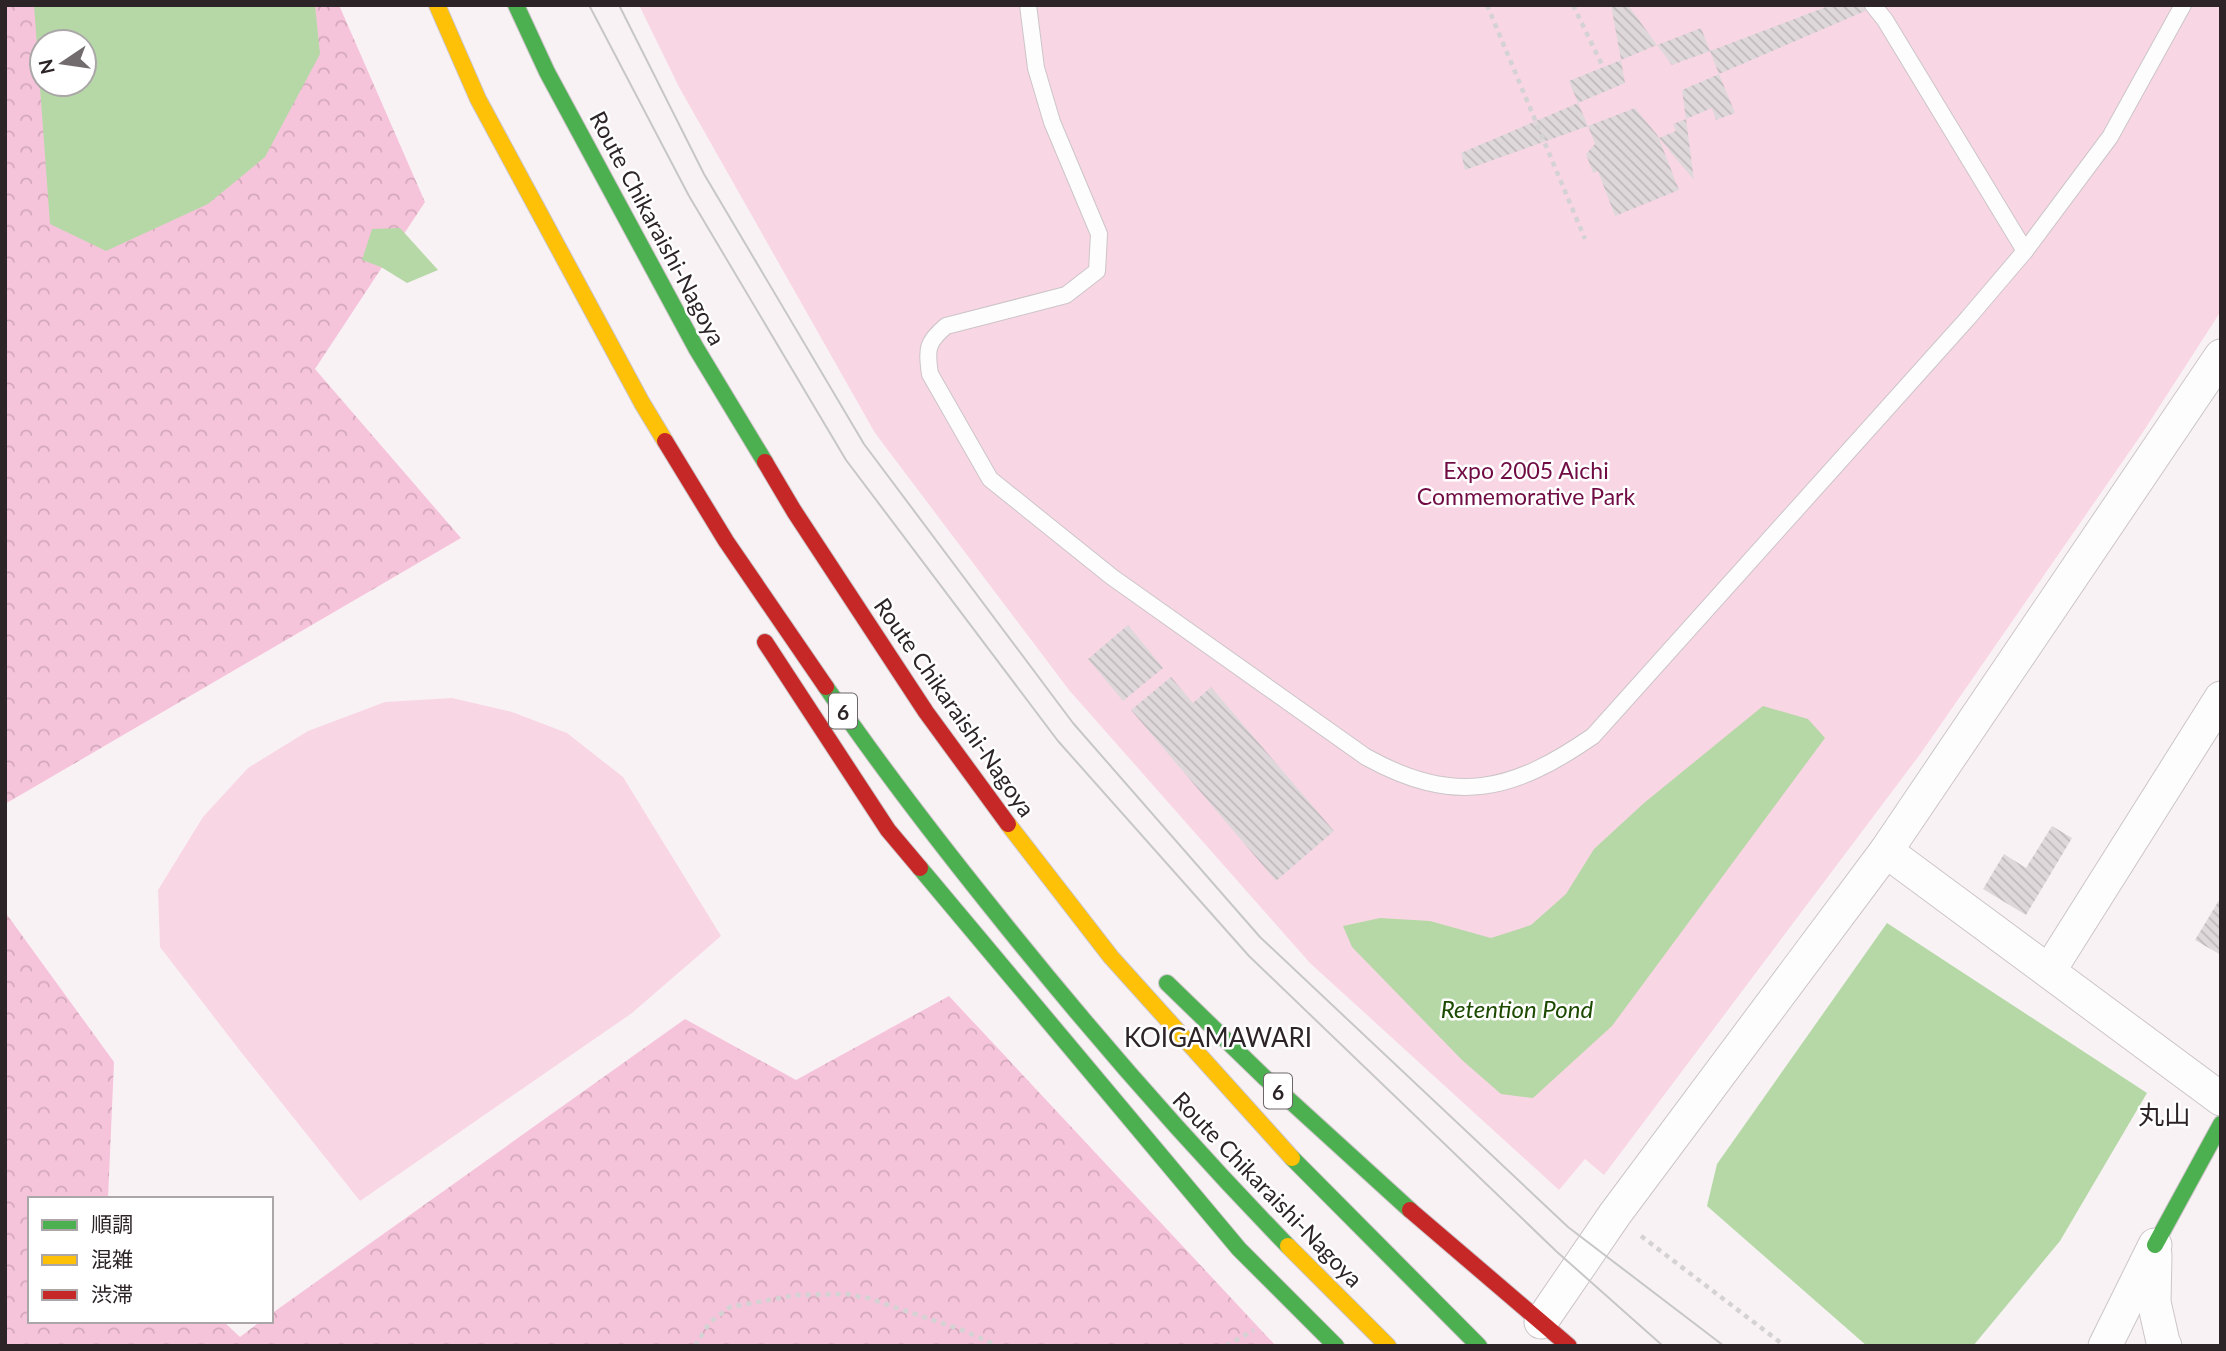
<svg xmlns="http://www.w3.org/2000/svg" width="2226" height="1351" viewBox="0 0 2226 1351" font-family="Lato,'Noto Sans JP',sans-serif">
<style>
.forest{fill:url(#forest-crowns);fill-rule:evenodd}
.park{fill:#f9d6e4}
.water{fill:#b6d8a7;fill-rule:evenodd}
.building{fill:url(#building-back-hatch)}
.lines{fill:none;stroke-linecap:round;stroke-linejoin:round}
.lane-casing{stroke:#ccc5c8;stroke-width:18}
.street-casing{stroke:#ccc5c8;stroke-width:35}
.fast-casing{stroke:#ccc5c8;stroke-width:18}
.slow-casing{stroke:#ccc5c8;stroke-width:18}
.jam-casing{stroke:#ccc5c8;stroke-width:18}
.path{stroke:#d4d2d2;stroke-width:4.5;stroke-dasharray:5 5;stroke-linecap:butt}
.lane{stroke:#fefdfe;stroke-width:16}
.street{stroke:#fefdfe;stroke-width:33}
.fast{stroke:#4caf50;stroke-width:16}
.slow{stroke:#ffc107;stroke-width:16}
.jam{stroke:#c62828;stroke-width:16}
.tram{stroke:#c8c7c7;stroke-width:2}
.labels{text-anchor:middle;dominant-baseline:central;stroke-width:5;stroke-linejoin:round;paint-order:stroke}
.shield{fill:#fff;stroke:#6b6668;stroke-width:2}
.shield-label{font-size:21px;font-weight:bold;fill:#2c2427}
.street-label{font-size:23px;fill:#2c2427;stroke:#fff}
.park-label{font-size:23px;fill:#700b44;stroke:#fff}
.water-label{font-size:24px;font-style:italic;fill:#1c4b00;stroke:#fff}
.quarter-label{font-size:26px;fill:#2c2427;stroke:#fff}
</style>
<defs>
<pattern id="forest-crowns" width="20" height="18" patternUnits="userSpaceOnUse" patternTransform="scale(1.75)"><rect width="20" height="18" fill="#f6c4da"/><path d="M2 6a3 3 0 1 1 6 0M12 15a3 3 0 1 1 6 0" fill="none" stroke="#d3a8bb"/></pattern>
<pattern id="building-back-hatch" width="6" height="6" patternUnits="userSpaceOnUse" patternTransform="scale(1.75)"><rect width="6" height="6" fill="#dfd8db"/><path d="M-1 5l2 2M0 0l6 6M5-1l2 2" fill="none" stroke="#c0b9bc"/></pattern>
</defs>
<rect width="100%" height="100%" fill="#f8f2f5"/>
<g class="forest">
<path d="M5,5h334l86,197 -110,167 146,169 -456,266zM42,42h42v42h-42z"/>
<polygon points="5,912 114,1062 108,1199 30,1199 30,1321 223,1321 240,1337 261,1321 271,1321 271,1314 685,1019 796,1080 949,996 1276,1346 5,1346"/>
</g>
<g class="park">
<polygon points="639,5 2221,5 2221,311 2141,435 1921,753 1604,1175 1585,1159 1559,1190 1310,963 1069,690 875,433 679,87"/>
<polygon points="452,698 512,712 567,733 623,777 721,936 632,1013 360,1201 241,1052 160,947 158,890 203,817 248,768 308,731 385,702"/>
</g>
<g class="water">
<path d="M34,5h281l5,49 -55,103 -57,47 -102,47 -56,-27zM42,42h42v42h-42z"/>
<polygon points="400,228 438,270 407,283 381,267 362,260 372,229"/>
<polygon points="1763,706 1808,719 1825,738 1612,1026 1533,1098 1501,1094 1462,1060 1352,947 1343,926 1380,918 1430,921 1491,938 1531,925 1566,894 1594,849 1644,803"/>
<polygon points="1887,923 2147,1093 2060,1241 1973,1346 1867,1346 1707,1206 1717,1164"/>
</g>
<g class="building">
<polygon points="1611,5 1628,5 1657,45 1621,60"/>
<polygon points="1831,5 1879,5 1719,74 1710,51"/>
<polygon points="1701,28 1710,51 1672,65 1657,45"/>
<polygon points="1621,60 1625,83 1578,103 1569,81"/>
<polygon points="1719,74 1735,113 1716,120 1712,108 1686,119 1682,90"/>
<polygon points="1578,103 1588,126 1465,170 1461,153"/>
<polygon points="1635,108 1658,136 1679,190 1615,216 1598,171 1593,173 1586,154 1595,144 1588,126"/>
<polygon points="1686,119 1694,180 1659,138 1676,131 1673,124"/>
<polygon points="1128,625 1163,668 1123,701 1088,659"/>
<polygon points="1171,677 1193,703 1211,687 1334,831 1276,881 1131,710"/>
<polygon points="2052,826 2072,838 2026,915 1983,889 2004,854 2026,868"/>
<polygon points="2221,897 2221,955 2195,940"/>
</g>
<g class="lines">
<defs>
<g id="lane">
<path d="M1028,5l8,63 16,54 47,112 -2,37 -31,24 -120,31c-19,16 -20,23 -16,48l60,105 122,98 254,180c89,49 146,35 227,-21l375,-418 57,-67 85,-114 73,-132"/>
<polyline points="1873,5 1885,20 2025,251"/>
</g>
<g id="street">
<polyline points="1886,851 2221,1099"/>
<polyline points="2049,971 2221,698"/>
<polyline points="2155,1255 2154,1302 2163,1342 2165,1346"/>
<polyline points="1541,1322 1615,1214 1886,851 2221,356"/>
<polyline points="2105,1346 2155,1245"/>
</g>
<g id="fast">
<polyline points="516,5 547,72 696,348 765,462"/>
<path d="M826,687c52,76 108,149 165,220 94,118 192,231 297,339"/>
<polyline points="920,868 1239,1249 1336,1346"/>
<polyline points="1167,983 1264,1077 1410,1210"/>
<polyline points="1292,1158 1479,1346"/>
<polyline points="2155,1245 2221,1124"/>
</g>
<g id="slow">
<polyline points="437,5 478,99 642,403 665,441"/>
<polyline points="1008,824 1111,957 1292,1158"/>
<polyline points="1288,1246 1388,1346"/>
</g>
<g id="jam">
<polyline points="665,441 726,541 826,687"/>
<polyline points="765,462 794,511 926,712 1008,824"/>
<polyline points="765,642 888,830 920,868"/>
<polyline points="1410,1210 1569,1346"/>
</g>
</defs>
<use href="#lane" class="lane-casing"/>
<use href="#street" class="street-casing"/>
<use href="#fast" class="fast-casing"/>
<use href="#slow" class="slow-casing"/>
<use href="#jam" class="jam-casing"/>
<g class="path">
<polyline points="1487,5 1585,239"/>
<polyline points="1573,5 1603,67"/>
<polyline points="1641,1236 1785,1346"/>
<polyline points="695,1346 710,1322 730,1307 796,1295 846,1294 868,1298 962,1330 998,1346"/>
<polyline points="1226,1346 1254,1330"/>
</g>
<use href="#lane" class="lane"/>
<use href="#street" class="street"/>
<use href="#fast" class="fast"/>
<use href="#slow" class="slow"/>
<use href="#jam" class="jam"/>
<g class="tram">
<polyline points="589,5 689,196 846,460 1058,741 1249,956 1556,1251 1663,1346"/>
<polyline points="619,5 704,174 864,444 1073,723 1260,937 1568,1227 1724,1346"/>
</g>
</g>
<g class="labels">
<g class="shield">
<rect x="829" y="693.5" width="28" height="35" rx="5"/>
<rect x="1264" y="1073.5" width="28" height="35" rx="5"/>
</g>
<g class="shield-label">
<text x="843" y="711">6</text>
<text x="1278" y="1091">6</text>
</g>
<g class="street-label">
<text transform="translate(658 228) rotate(62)">Route Chikaraishi-Nagoya</text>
<text transform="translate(955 707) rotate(55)">Route Chikaraishi-Nagoya</text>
<text transform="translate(1268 1189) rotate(46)">Route Chikaraishi-Nagoya</text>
</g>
<g class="park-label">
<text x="1526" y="470">Expo 2005 Aichi<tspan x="1526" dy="26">Commemorative Park</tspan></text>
</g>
<g class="water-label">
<text x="1517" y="1008">Retention Pond</text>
</g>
<g class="quarter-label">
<text x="1218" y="1037">KOIGAMAWARI</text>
<text x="2164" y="1114">丸山</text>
</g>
</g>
<rect width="2226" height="1351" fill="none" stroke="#2c2427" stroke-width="14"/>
<rect x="28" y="1197" width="245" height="126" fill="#ffffff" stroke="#aba7a9" stroke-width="2"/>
<rect x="42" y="1220" width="35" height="10" fill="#4caf50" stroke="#aba7a9" stroke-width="2"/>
<text x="91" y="1232" font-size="21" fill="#2c2427">順調</text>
<rect x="42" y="1255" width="35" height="10" fill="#ffc107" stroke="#aba7a9" stroke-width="2"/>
<text x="91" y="1267" font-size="21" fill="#2c2427">混雑</text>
<rect x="42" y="1290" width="35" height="10" fill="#c62828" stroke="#aba7a9" stroke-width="2"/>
<text x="91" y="1302" font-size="21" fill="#2c2427">渋滞</text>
<g transform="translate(63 63) rotate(257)"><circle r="33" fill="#ffffff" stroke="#aba7a9" stroke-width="2"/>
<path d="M0-5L12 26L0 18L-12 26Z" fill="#736c6f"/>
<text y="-10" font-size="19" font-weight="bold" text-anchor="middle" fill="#2c2427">N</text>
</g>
</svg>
